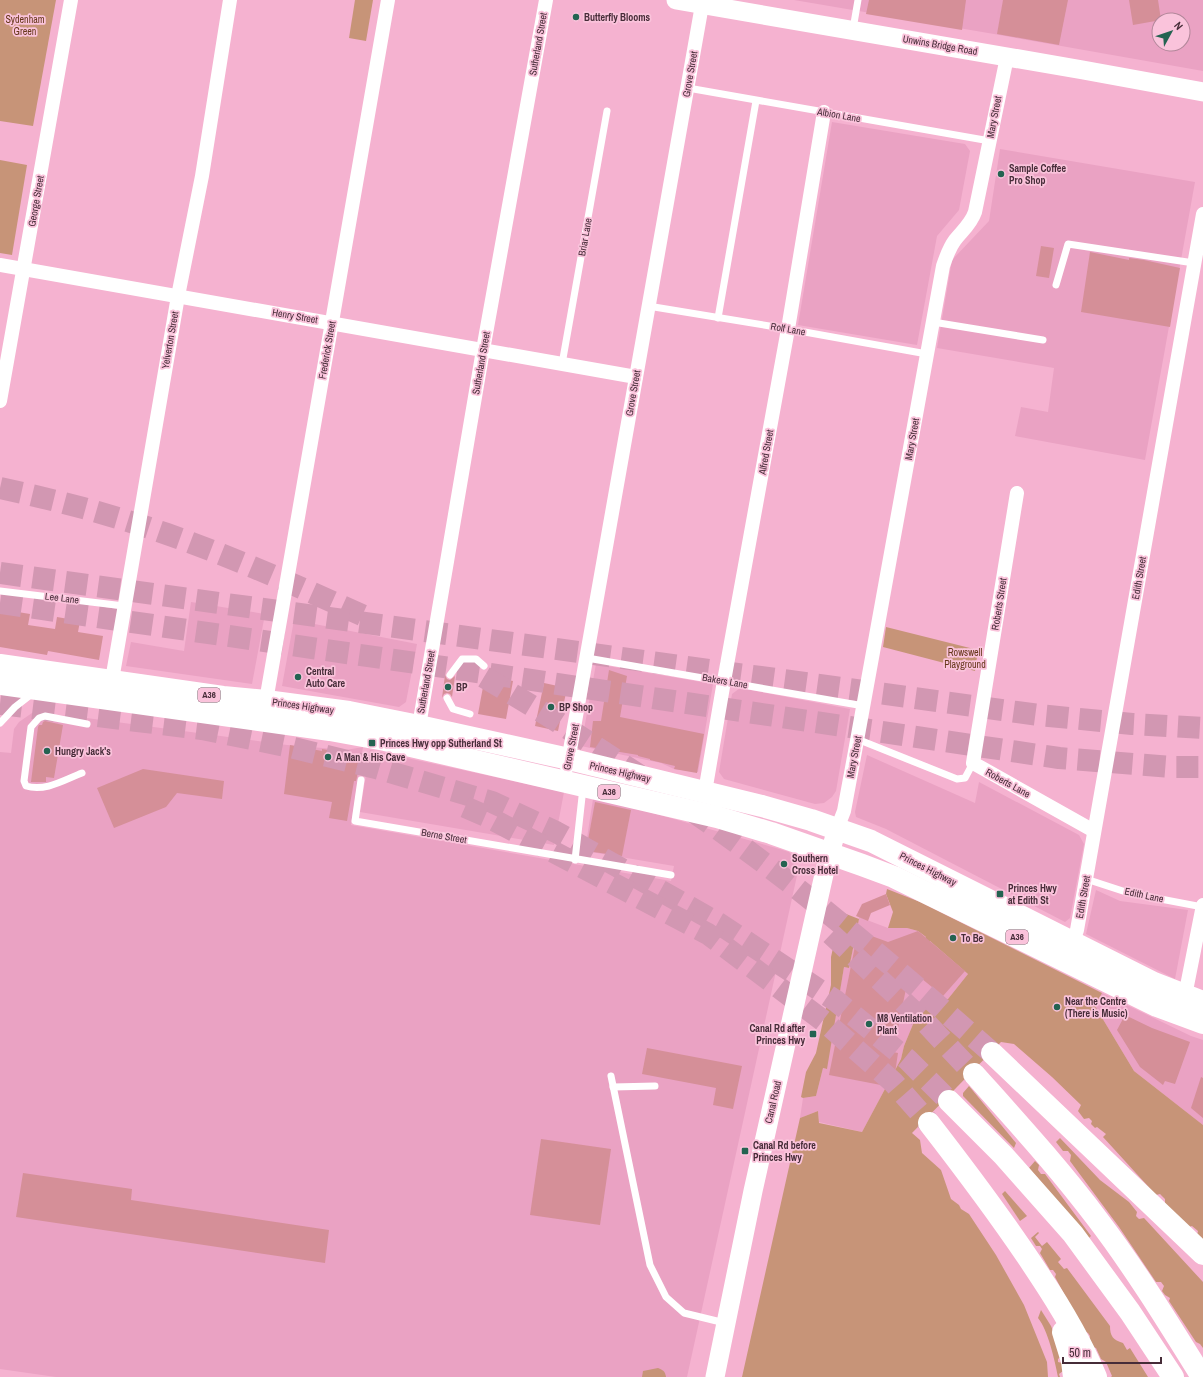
<svg xmlns="http://www.w3.org/2000/svg" width="1203" height="1377" viewBox="0 0 1203 1377" font-family="'Archivo Narrow',sans-serif">
<style>
.built{fill:#eaa2c3;fill-rule:evenodd}
.green{fill:#c79478}
.building{fill:#d58f98}
.lines{fill:none;stroke-linecap:round;stroke-linejoin:round}
.highway-tunnel{stroke:#d297b2;stroke-width:22;stroke-dasharray:22 11;stroke-linecap:butt}
.lane{stroke:#fff;stroke-width:7}
.street{stroke:#fff;stroke-width:14}
.secondary{stroke:#fff;stroke-width:19}
.highway{stroke:#fff;stroke-width:22}
.poi-dot{fill:#246351;stroke:#fac3db;stroke-width:1.5}
.labels{text-anchor:middle;dominant-baseline:central;stroke-width:3.5;stroke-linejoin:round;paint-order:stroke}
.shield{fill:#fac3db;stroke:#7c5969;stroke-width:1}
.shield-label{font-size:9px;font-weight:bold;fill:#462c38}
.poi-label{font-size:10px;font-weight:bold;fill:#462c38;stroke:#fac3db;text-anchor:start}
.park-label{font-size:10px;fill:#66371a;stroke:#fac3db}
.street-label{font-size:10px;fill:#462c38;stroke:#fac3db}
</style>
<rect width="100%" height="100%" fill="#f5b2d0"/>
<g class="built">
<path d="M794,0h409v71l-209,-37zM1159,20h24v24h-24z"/>
<polygon points="832,122 965,144 970,151 959,210 937,236 917,345 798,325"/>
<polygon points="1000,149 1195,182 1145,460 1015,436 1021,407 1048,412 1054,368 937,348 952,260 989,221"/>
<polygon points="191,602 265,614 252,684 126,666 131,642 184,651"/>
<polygon points="294,620 417,644 406,702 399,707 282,686"/>
<polygon points="596,664 713,684 698,772 674,769 661,763 581,746"/>
<polygon points="740,688 850,709 836,791 832,797 824,803 815,804 724,779 719,772 732,694"/>
<polygon points="32,713 79,717 287,745 346,750 363,747 351,825 671,881 674,866 585,851 593,799 635,808 776,848 789,852 795,858 798,871 687,1377 56,1377 0,1369 0,752 11,753 14,729 19,722"/>
<polygon points="370,750 564,792 554,845 360,812"/>
<polygon points="867,755 975,803 979,782 1079,835 1084,844 1070,918 1065,922 886,829 856,817 855,812"/>
<polygon points="1096,890 1120,901 1188,910 1175,979 1086,934"/>
<polygon points="859,917 888,928 907,928 918,931 926,937 924,940 930,941 968,974 948,999 921,1005 904,1046 901,1059 862,1132 819,1122 818,1111 800,1118 803,1098 816,1096 823,1068 826,1069 844,967 849,968"/>
<polygon points="1102,993 1191,1036 1203,1040 1203,1125 1134,1071 1095,1006"/>
</g>
<g class="green">
<polygon points="0,0 56,0 33,126 0,121"/>
<polygon points="355,0 373,0 366,41 349,38"/>
<polygon points="0,160 27,165 12,255 0,253"/>
<polygon points="886,627 978,650 975,671 883,647"/>
<polygon points="887,889 920,902 1102,993 1095,1006 1134,1071 1203,1125 1203,1240 1197,1235 1198,1231 1192,1226 1189,1227 1165,1204 1165,1199 1160,1194 1156,1195 1103,1137 1106,1134 1097,1127 1095,1128 1091,1124 1092,1121 1089,1118 1084,1119 1078,1111 1081,1105 1052,1077 1014,1044 1001,1042 912,1133 920,1140 922,1153 941,1170 951,1199 959,1205 961,1209 969,1214 996,1255 1024,1305 1047,1362 1048,1377 742,1377 800,1118 818,1111 819,1123 862,1132 901,1059 904,1046 921,1005 948,999 968,974 930,941 927,944 924,940 926,937 918,931 907,928 888,928 893,912 886,894"/>
<polygon points="841,912 859,919 849,968 844,967 827,1069 823,1068 816,1096 803,1098 801,1097 806,1072 816,1053 831,985 831,957"/>
<polygon points="969,1086 1016,1143 1014,1148 963,1096 963,1093"/>
<polygon points="1060,1138 1100,1180 1129,1202 1137,1212 1136,1216 1139,1219 1144,1218 1203,1282 1203,1348 1200,1344 1196,1342 1169,1301 1170,1298 1165,1295 1162,1291 1164,1286 1161,1282 1156,1282 1119,1227 1070,1161 1071,1155 1068,1151 1063,1151 1056,1142"/>
<polygon points="1035,1161 1039,1165 1038,1170 1041,1174 1045,1174 1091,1236 1089,1238 1029,1168"/>
<polygon points="1005,1191 1027,1216 1020,1221 1002,1194"/>
<path d="M1038,1232l1,1 -4,4 7,9 5,-4 14,17 -3,3 6,7 3,-1 43,58c0,10 3,14 13,17l4,7 3,-2 18,29h-37l1,-1 -6,-14 -5,-3 -5,-11 -4,-1 -3,-7 1,-4 -2,-3 -4,-2 -29,-54 1,-3 -3,-4h-3l-10,-17 2,-4 -2,-3h-4l-5,-8z"/>
<path d="M1041,1310l10,16 12,29 -5,4v3l4,1 1,8 -4,3 1,3h-2c-3,-16 -10,-47 -20,-59z"/>
<path d="M658,1368c5,2 7,3 8,9h-24l1,-6z"/>
</g>
<g class="building">
<polygon points="869,0 966,0 962,30 866,14"/>
<polygon points="1003,0 1068,0 1059,45 997,34"/>
<polygon points="1129,0 1158,0 1161,20 1133,25"/>
<polygon points="1041,246 1054,248 1049,278 1036,276"/>
<polygon points="1090,252 1129,260 1129,258 1144,260 1180,268 1170,327 1081,312"/>
<polygon points="0,609 30,614 28,625 55,629 57,617 80,621 78,632 103,636 99,660 48,651 47,655 0,647"/>
<polygon points="609,670 627,676 620,717 704,734 697,773 674,769 675,766 650,760 650,759 638,756 638,755 590,747 593,721 601,721"/>
<polygon points="445,675 447,679 450,680 455,676 452,697 450,694 447,693 444,694 442,698"/>
<polygon points="485,676 513,681 506,719 478,714"/>
<polygon points="544,683 567,688 558,731 535,726"/>
<polygon points="45,721 63,725 54,778 46,777 46,782 31,782 38,727 39,725 42,725 43,722"/>
<polygon points="290,745 322,751 322,749 360,755 357,777 356,781 354,781 347,821 329,818 332,802 284,794"/>
<polygon points="143,769 224,781 222,799 177,793 166,807 114,828 97,788"/>
<polygon points="595,802 631,810 622,856 586,851"/>
<polygon points="886,894 890,905 871,913 868,921 856,916 862,904"/>
<polygon points="858,931 888,942 918,931 965,971 943,996 916,974 907,984 893,1052 898,1053 894,1080 887,1078 886,1086 829,1075"/>
<polygon points="1125,1015 1152,1028 1190,1042 1175,1084 1165,1081 1163,1085 1140,1067 1117,1030"/>
<polygon points="647,1048 742,1066 733,1109 713,1105 716,1088 642,1074"/>
<polygon points="1201,1077 1203,1078 1203,1118 1191,1108"/>
<polygon points="541,1139 611,1149 600,1225 530,1215"/>
<polygon points="23,1173 132,1189 131,1200 329,1230 325,1263 16,1217"/>
</g>
<g class="lines">
<g class="highway-tunnel">
<path d="M0,488c56,12 113,27 167,46 68,24 133,53 199,83"/>
<polyline points="0,573 1039,715 1132,724 1203,728"/>
<polyline points="0,603 416,663 1059,758 1172,767 1203,767"/>
<polyline points="484,677 547,715 639,775"/>
<polyline points="0,704 202,729 286,746 376,768 492,802 556,832 718,923 836,1001 908,1060 949,1101"/>
<polyline points="465,807 488,817 708,934 826,1023 893,1082 929,1123"/>
<path d="M692,811c106,73 204,157 300,242"/>
<polyline points="831,934 926,1023 974,1074"/>
</g>
<g class="lane">
<polyline points="853,29 858,0"/>
<polyline points="688,88 990,141"/>
<polyline points="1056,285 1068,244 1194,263"/>
<polyline points="648,306 788,329 927,354"/>
<polyline points="718,318 756,101"/>
<polyline points="933,322 1043,340"/>
<polyline points="562,364 607,111"/>
<polyline points="0,591 124,606"/>
<polyline points="587,658 864,706"/>
<polyline points="450,675 462,659 476,659 484,666"/>
<polyline points="447,698 453,709 470,714"/>
<polyline points="0,723 15,707 33,693"/>
<polyline points="857,739 957,779 965,778 973,763"/>
<path d="M82,773c-18,7 -37,19 -56,13l-2,-5 7,-54 8,-9 6,-2 42,8"/>
<polyline points="361,780 355,821 671,875"/>
<polyline points="575,860 583,788"/>
<polyline points="1086,879 1129,893 1203,907"/>
<polyline points="611,1076 650,1265 666,1297 684,1313 725,1323"/>
<polyline points="613,1087 655,1086"/>
</g>
<g class="street">
<polyline points="0,265 636,377"/>
<polyline points="0,401 71,0"/>
<polyline points="1017,493 973,763 1094,831"/>
<polyline points="112,680 178,296 202,176 230,0"/>
<polyline points="266,701 388,0"/>
<polyline points="419,726 483,350 546,0"/>
<polyline points="567,767 702,5"/>
<polyline points="705,792 724,681 788,329 824,112"/>
<path d="M837,829l7,-18 10,-54 89,-491c3,-9 6,-18 12,-26 7,-9 16,-16 20,-28l32,-155"/>
<polyline points="1073,941 1077,930 1086,879 1203,214"/>
<polyline points="1185,996 1203,905"/>
</g>
<g class="secondary">
<polyline points="676,0 1083,70 1203,92"/>
<polyline points="715,1377 753,1191 825,870 837,829"/>
</g>
<g class="highway">
<polyline points="0,665 223,697 266,701 349,712 419,726 569,759 762,806 811,820 871,841 1154,983 1203,1002"/>
<polyline points="0,684 330,730 385,740 717,817 771,833 862,865 894,877 1157,1006 1203,1023"/>
<polyline points="992,1053 1203,1254"/>
<path d="M974,1074c42,47 86,95 124,146 38,50 71,104 104,157"/>
<polyline points="949,1101 1003,1155 1073,1234 1130,1312 1173,1377"/>
<path d="M929,1123c38,49 75,98 109,150 22,33 43,68 58,104"/>
<polyline points="1063,1332 1072,1361 1074,1377"/>
</g>
</g>
<g class="poi-dot">
<circle cx="576" cy="17" r="4"/>
<circle cx="1001" cy="174" r="4"/>
<circle cx="298" cy="677" r="4"/>
<circle cx="448" cy="687" r="4"/>
<circle cx="551" cy="707" r="4"/>
<rect x="368" y="739" width="8" height="8" rx="2"/>
<circle cx="47" cy="751" r="4"/>
<circle cx="328" cy="757" r="4"/>
<circle cx="784" cy="864" r="4"/>
<rect x="996" y="890" width="8" height="8" rx="2"/>
<circle cx="953" cy="938" r="4"/>
<circle cx="1057" cy="1007" r="4"/>
<circle cx="869" cy="1024" r="4"/>
<rect x="809" y="1030" width="8" height="8" rx="2"/>
<rect x="741" y="1147" width="8" height="8" rx="2"/>
</g>
<g class="labels">
<g class="shield">
<rect x="198" y="688" width="22" height="14" rx="3"/>
<rect x="598" y="785" width="22" height="14" rx="3"/>
<rect x="1006" y="930" width="22" height="14" rx="3"/>
</g>
<g class="shield-label">
<text x="209" y="695">A36</text>
<text x="609" y="792">A36</text>
<text x="1017" y="937">A36</text>
</g>
<g class="poi-label">
<text x="584" y="17">Butterfly Blooms</text>
<text x="1009" y="168">Sample Coffee<tspan x="1009" dy="12">Pro Shop</tspan></text>
<text x="306" y="671">Central<tspan x="306" dy="12">Auto Care</tspan></text>
<text x="456" y="687">BP</text>
<text x="559" y="707">BP Shop</text>
<text x="380" y="743">Princes Hwy opp Sutherland St</text>
<text x="55" y="751">Hungry Jack's</text>
<text x="336" y="757">A Man &amp; His Cave</text>
<text x="792" y="858">Southern<tspan x="792" dy="12">Cross Hotel</tspan></text>
<text x="1008" y="888">Princes Hwy<tspan x="1008" dy="12">at Edith St</tspan></text>
<text x="961" y="938">To Be</text>
<text x="1065" y="1001">Near the Centre<tspan x="1065" dy="12">(There is Music)</tspan></text>
<text x="877" y="1018">M8 Ventilation<tspan x="877" dy="12">Plant</tspan></text>
<text x="805" y="1028" text-anchor="end">Canal Rd after<tspan x="805" dy="12">Princes Hwy</tspan></text>
<text x="753" y="1145">Canal Rd before<tspan x="753" dy="12">Princes Hwy</tspan></text>
</g>
<g class="park-label">
<text x="25" y="19">Sydenham<tspan x="25" dy="12">Green</tspan></text>
<text x="965" y="652">Rowswell<tspan x="965" dy="12">Playground</tspan></text>
</g>
<g class="street-label">
<text transform="translate(538 44) rotate(-80)">Sutherland Street</text>
<text transform="translate(940 45) rotate(10)">Unwins Bridge Road</text>
<text transform="translate(690 74) rotate(-80)">Grove Street</text>
<text transform="translate(839 115) rotate(10)">Albion Lane</text>
<text transform="translate(994 117) rotate(-79)">Mary Street</text>
<text transform="translate(36 201) rotate(-80)">George Street</text>
<text transform="translate(585 237) rotate(-80)">Briar Lane</text>
<text transform="translate(295 316) rotate(10)">Henry Street</text>
<text transform="translate(788 329) rotate(10)">Rolf Lane</text>
<text transform="translate(170 340) rotate(-80)">Yelverton Street</text>
<text transform="translate(327 350) rotate(-80)">Frederick Street</text>
<text transform="translate(481 363) rotate(-80)">Sutherland Street</text>
<text transform="translate(633 393) rotate(-80)">Grove Street</text>
<text transform="translate(912 439) rotate(-80)">Mary Street</text>
<text transform="translate(766 452) rotate(-80)">Alfred Street</text>
<text transform="translate(1139 578) rotate(-80)">Edith Street</text>
<text transform="translate(62 598) rotate(7)">Lee Lane</text>
<text transform="translate(999 604) rotate(-81)">Roberts Street</text>
<text transform="translate(725 681) rotate(10)">Bakers Lane</text>
<text transform="translate(426 682) rotate(-80)">Sutherland Street</text>
<text transform="translate(303 706) rotate(8)">Princes Highway</text>
<text transform="translate(571 747) rotate(-79)">Grove Street</text>
<text transform="translate(854 757) rotate(-79)">Mary Street</text>
<text transform="translate(620 772) rotate(13)">Princes Highway</text>
<text transform="translate(1008 783) rotate(29)">Roberts Lane</text>
<text transform="translate(444 836) rotate(10)">Berne Street</text>
<text transform="translate(928 869) rotate(27)">Princes Highway</text>
<text transform="translate(1144 895) rotate(12)">Edith Lane</text>
<text transform="translate(1083 897) rotate(-80)">Edith Street</text>
<text transform="translate(773 1102) rotate(-77)">Canal Road</text>
</g>
</g>
<g transform="translate(1171 32) rotate(50)"><circle r="19" fill="#fac3db" stroke="#b2879a"/>
<path d="M0-3L7 15L0 10L-7 15Z" fill="#246351"/>
<text y="-6" font-size="11" font-weight="bold" text-anchor="middle" fill="#462c38">N</text>
</g>
<path d="M1063 1357v6h98v-6" fill="none" stroke="#462c38" stroke-width="2"/>
<text x="1069" y="1357" font-size="12" fill="#462c38" stroke="#fac3db" stroke-width="3" paint-order="stroke">50 m</text>
</svg>
